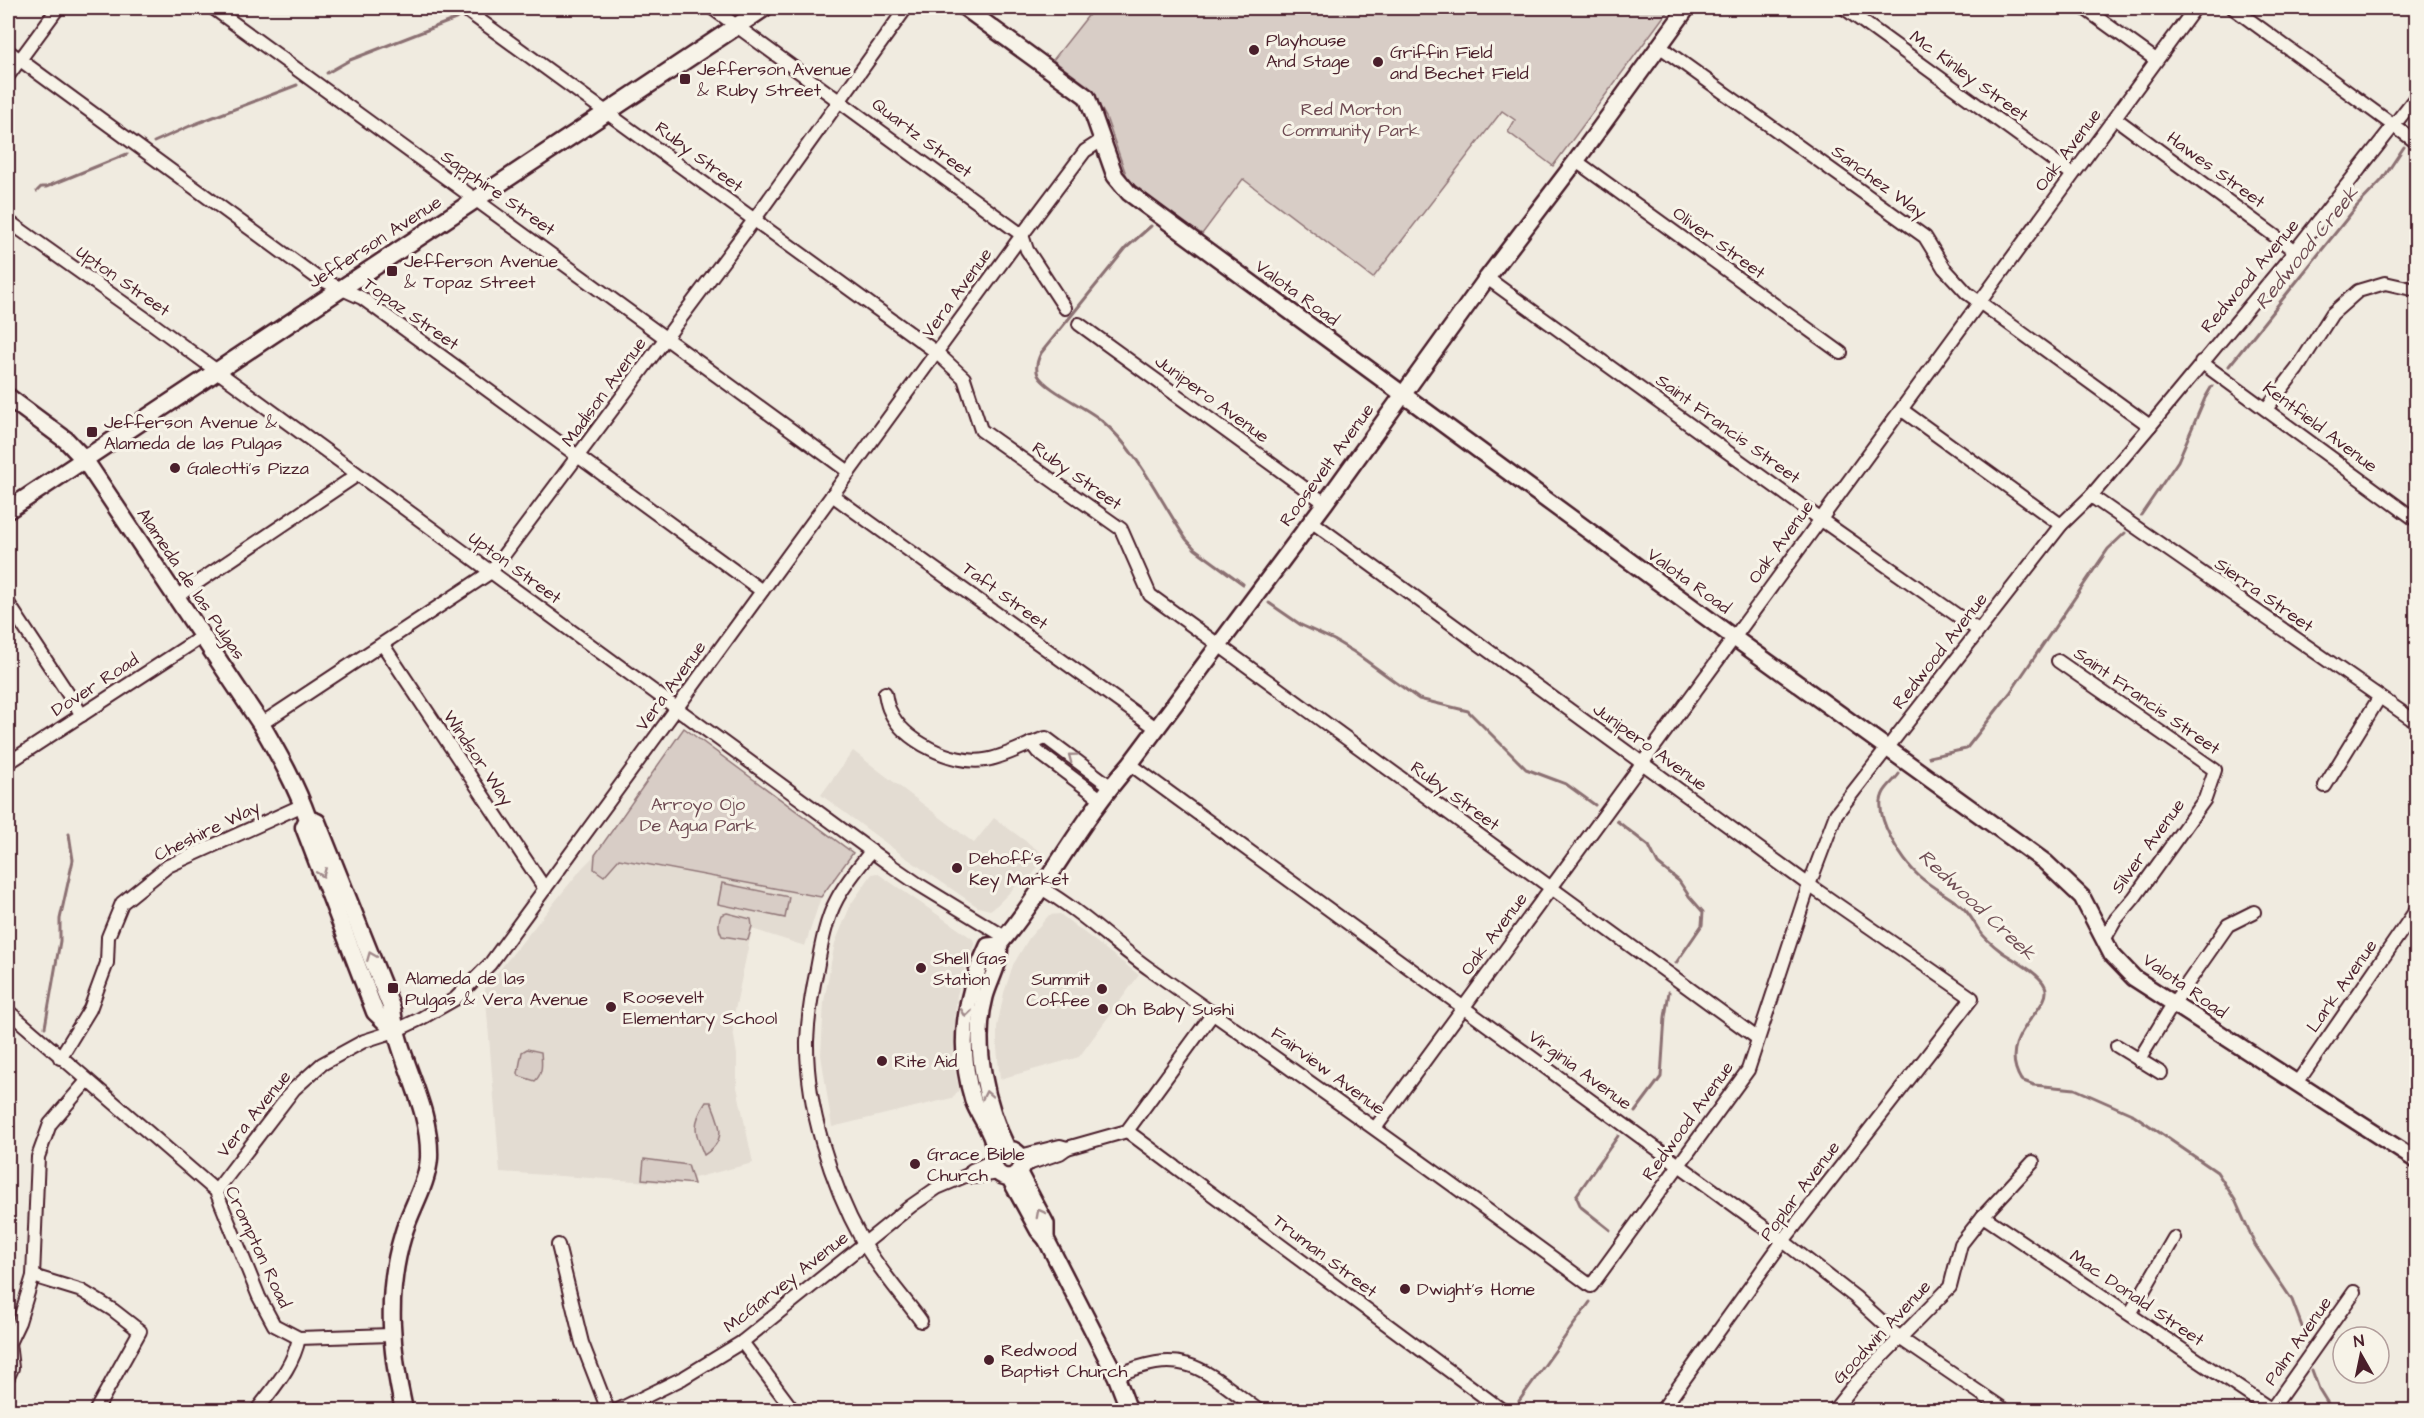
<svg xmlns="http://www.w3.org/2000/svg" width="2424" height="1418" viewBox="0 0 2424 1418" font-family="'Architects Daughter',sans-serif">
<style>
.built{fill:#e3dcd2}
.green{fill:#d8cdc6;stroke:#917678;stroke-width:1.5}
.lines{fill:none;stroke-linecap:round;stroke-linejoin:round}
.stream{stroke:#8b6f72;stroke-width:3}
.minor-casing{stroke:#4a1f2b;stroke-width:16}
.tertiary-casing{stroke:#4a1f2b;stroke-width:20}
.secondary-casing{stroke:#4a1f2b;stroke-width:21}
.minor{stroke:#f7f3e8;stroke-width:12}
.tertiary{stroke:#f7f3e8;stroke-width:15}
.secondary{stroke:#f7f3e8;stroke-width:16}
.oneway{stroke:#a0898a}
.poi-dot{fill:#4a1f2b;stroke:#f7f3e8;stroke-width:2}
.labels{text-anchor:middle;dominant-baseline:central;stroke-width:6;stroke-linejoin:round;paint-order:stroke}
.poi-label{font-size:18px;fill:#4a1f2b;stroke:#f7f3e8;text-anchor:start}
.street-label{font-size:18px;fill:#4a1f2b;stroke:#f7f3e8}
.park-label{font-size:18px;fill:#6e4a52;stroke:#f7f3e8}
.water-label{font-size:20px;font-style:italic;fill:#704e55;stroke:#f7f3e8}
</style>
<rect width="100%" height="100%" fill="#f0ebe0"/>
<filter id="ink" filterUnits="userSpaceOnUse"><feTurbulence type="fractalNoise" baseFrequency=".0167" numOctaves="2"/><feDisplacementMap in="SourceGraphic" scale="12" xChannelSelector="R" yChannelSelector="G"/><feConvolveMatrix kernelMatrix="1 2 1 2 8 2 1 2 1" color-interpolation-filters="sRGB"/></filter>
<g filter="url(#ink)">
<g class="built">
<polygon points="853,751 974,843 994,818 1046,856 1028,881 1017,885 997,905 990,910 978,907 902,855 821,795"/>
<polygon points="595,855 594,869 619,859 821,897 805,946 752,929 732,1024 737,1055 737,1087 753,1163 694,1178 695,1185 500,1172 485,988 583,867"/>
<polygon points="877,873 973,939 975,945 966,965 957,995 955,1015 953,1062 959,1090 952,1098 832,1127 821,1055 824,1002 831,963 835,943 851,904 872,874"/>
<polygon points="1060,914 1139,975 1079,1057 1000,1079 997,1048 997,1027 1004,993 1013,965 1029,938 1049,915"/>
</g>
<g class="green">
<polygon points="1086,8 1670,8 1553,166 1508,132 1515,120 1502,111 1373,278 1243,179 1202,234 1185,224 1128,180 1106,117 1088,86 1053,60 1091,12"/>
<polygon points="684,728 853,853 821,897 619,859 604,876 594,869 595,855"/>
<polygon points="722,883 789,897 785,918 718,904"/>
<path d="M727,913l24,6 1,7 -4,14 -26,-4c-4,-8 -4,-13 -1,-21z"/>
<path d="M527,1049l14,3c1,11 2,22 -6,29l-16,-5 -1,-3 4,-21z"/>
<path d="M706,1102h5c9,22 17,38 -7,53 -10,-23 -12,-32 2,-53z"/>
<polygon points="644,1159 688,1165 694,1184 642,1179"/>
</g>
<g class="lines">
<g class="stream">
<polyline points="327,73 350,60 458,18"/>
<polyline points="154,142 190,126 297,85"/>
<polyline points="37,191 41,187 46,187 127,154"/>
<path d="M1151,226l-25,22 -85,105c-3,6 -6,15 -3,22 7,14 49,33 63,45 38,32 58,79 85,119l9,10 48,35"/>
<polyline points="2229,366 2357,206 2382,180 2404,147"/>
<polyline points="2141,515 2178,461 2205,398 2212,386"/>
<polyline points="1269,603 1301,625 1334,640 1354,652 1419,699 1468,711 1526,769 1566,784 1595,805"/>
<polyline points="1929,757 1966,749 2010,693 2108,549 2125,533"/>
<path d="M1899,774c-4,6 -11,11 -15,18 -13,22 18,69 35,84 12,11 28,19 41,29 9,7 13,16 19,25 6,9 15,16 23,22 12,8 37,21 43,34 10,22 -51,49 -24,94l13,5 41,4 59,26 83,57 18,28 20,45 37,55 12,32"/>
<polyline points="1617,821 1649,846 1658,864 1679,881 1689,896 1703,912 1702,925 1676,963"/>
<polyline points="45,1027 60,941 60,919 73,860 69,834"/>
<polyline points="1635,1112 1661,1077 1665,1017 1669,992"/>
<polyline points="1610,1230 1581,1207 1576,1196 1618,1136"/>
<polyline points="2312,1370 2319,1389 2332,1410"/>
<polyline points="1519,1401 1590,1302"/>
</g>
<defs>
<g id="minor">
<polyline points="213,8 849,472"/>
<polyline points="463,8 936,352 964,378 981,430 1121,529 1150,595 1757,1038"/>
<polyline points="712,8 1022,235 1027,250 1065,308"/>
<polyline points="1844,8 2072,174"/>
<polyline points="2084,8 2156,60"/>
<polyline points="2233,8 2416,142"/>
<polyline points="1659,46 1925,237 1944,268 1967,293 2150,426"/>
<polyline points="8,51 316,277 362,298 762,591"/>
<polyline points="8,76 58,8"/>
<polyline points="2115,118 2295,251"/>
<polyline points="1576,161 1841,353"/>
<polyline points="8,221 153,324 889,864 918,884 1005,937"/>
<polyline points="1487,278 1820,519 1978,630"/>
<polyline points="1079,324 1325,503"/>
<polyline points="2201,362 2416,520"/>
<polyline points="2266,409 2297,369 2332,314 2358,291 2385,283 2416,290"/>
<polyline points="1902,410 2061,525"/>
<polyline points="832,495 1156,728"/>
<polyline points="2091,496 2416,722"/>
<polyline points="1311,521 1809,885 1972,998 1783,1241 1662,1410"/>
<polyline points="176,597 357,475"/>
<polyline points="8,603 82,715"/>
<polyline points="383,645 545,889"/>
<polyline points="2058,661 2215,770 2205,799 2134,898 2116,919 2104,940"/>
<path d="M885,693c1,5 2,13 5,18 13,30 63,54 95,49 21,-3 41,-16 61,-22l64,48"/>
<polyline points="261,724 491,572 754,220 906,8"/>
<polyline points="1031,743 1038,752 1101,799"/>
<polyline points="8,763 203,636"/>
<polyline points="1130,764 1783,1241 1855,1297 1901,1339 2005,1410"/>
<polyline points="2325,786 2379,698"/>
<path d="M871,851c-11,15 -25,31 -34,48 -11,20 -16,47 -20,70 -5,23 -9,48 -10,72 -1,65 24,143 55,199 16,29 40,55 59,81"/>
<path d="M1041,888c40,23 73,56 110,82 148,104 295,209 440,316l157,-216 61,-185 27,-71 225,-289 30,-29 59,-70 145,-175 121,-154"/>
<polyline points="8,1011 216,1191 259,1297 274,1325 299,1338 391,1335"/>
<polyline points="2117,1046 2161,1073"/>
<polyline points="60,1058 90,1009 107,963 108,937 122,903 168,866 303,805"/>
<polyline points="2139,1060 2173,1004 2228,925 2254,912"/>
<polyline points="2297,1083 2416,910"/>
<polyline points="1376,1127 2195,8"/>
<polyline points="1127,1131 1502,1410"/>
<polyline points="1067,1148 1127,1131 1214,1012"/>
<polyline points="1020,1156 1060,1146 1067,1148 1060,1153 1022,1166"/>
<polyline points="995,1160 972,1170 970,1174 974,1177 998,1173"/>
<polyline points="216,1191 294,1089 322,1064 364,1041 395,1031 420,1019 455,999 490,964 1022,235 1085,151 1102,140"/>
<polyline points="1983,1216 2272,1410"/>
<polyline points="558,1245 582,1343 608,1410"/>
<polyline points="33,1276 82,1291 113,1310 140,1331 96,1410"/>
<polyline points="2130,1314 2174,1238"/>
<polyline points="742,1342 793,1410"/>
<polyline points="9,1343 19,1322 33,1276 38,1157 50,1124 87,1081"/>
<polyline points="8,1344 9,1343 12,1368 8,1377"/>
<path d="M1116,1376c69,-31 88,-6 142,34"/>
<path d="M257,1410c17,-23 36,-43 42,-72"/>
<polyline points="618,1410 683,1378 742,1342 911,1206 937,1188 970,1174"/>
<polyline points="1834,1410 1855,1384 1950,1287 1961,1244 1983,1216 2033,1162"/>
<polyline points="2271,1410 2354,1292"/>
</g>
<g id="tertiary">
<polyline points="965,8 1087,97 1115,176 1129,193 1733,637 2045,862 2082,897 2112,955 2134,978 2416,1160"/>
<path d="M999,945c48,-57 81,-125 131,-181l195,-261 162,-225 89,-117 111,-153"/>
<circle cx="1008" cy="1163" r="14"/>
<path d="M997,1156c-3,-7 -4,-16 -7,-22 -5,-12 -13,-22 -17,-34 -16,-52 -9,-105 15,-154l11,-1c3,16 -10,36 -14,52 -13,48 1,109 23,153"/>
<polyline points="1009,1177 1038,1230 1046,1239 1046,1224 1019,1173"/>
<polyline points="1046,1239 1116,1376 1129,1410"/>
</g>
<g id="secondary">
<path d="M8,397l58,43 18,19 177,265c18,31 35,61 47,95l-4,8 71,185 20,19"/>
<polyline points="8,510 764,8"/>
<path d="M308,819l9,3 75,187c6,51 39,96 37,149 -2,28 -19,51 -26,77 -18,59 -12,117 1,175"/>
</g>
</defs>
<use href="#minor" class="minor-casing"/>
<use href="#tertiary" class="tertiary-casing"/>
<use href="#secondary" class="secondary-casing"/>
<use href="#minor" class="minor"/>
<use href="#tertiary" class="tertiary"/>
<use href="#secondary" class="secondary"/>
</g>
<defs><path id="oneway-chevron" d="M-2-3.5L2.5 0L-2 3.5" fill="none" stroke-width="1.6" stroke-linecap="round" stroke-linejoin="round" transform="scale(1.5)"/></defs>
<g class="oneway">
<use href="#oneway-chevron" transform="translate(1072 757) rotate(-143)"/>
<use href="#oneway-chevron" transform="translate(322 873) rotate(68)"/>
<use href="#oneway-chevron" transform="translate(371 956) rotate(-112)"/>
<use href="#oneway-chevron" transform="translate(966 1013) rotate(98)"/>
<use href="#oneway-chevron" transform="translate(987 1095) rotate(-101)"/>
<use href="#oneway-chevron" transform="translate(1040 1213) rotate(-118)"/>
</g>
</g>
<g class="poi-dot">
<circle cx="1254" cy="50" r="6"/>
<circle cx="1378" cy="62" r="6"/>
<rect x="679" y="73" width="12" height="12" rx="3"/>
<rect x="386" y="265" width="12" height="12" rx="3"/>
<rect x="86" y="426" width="12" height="12" rx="3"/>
<circle cx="175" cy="468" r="6"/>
<circle cx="957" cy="868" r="6"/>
<circle cx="921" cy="968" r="6"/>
<rect x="387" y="982" width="12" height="12" rx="3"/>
<circle cx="1102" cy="989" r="6"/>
<circle cx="611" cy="1007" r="6"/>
<circle cx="1103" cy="1009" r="6"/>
<circle cx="882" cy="1061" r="6"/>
<circle cx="915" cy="1164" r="6"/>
<circle cx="1405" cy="1289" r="6"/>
<circle cx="989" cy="1360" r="6"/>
</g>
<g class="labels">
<g class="poi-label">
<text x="1266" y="40">Playhouse<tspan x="1266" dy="21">And Stage</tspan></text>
<text x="1390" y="52">Griffin Field<tspan x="1390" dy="21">and Bechet Field</tspan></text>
<text x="697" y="69">Jefferson Avenue<tspan x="697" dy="21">&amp; Ruby Street</tspan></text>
<text x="404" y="261">Jefferson Avenue<tspan x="404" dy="21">&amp; Topaz Street</tspan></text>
<text x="104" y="422">Jefferson Avenue &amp;<tspan x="104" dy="21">Alameda de las Pulgas</tspan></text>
<text x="187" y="468">Galeotti's Pizza</text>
<text x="969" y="858">Dehoff's<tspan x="969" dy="21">Key Market</tspan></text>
<text x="933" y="958">Shell Gas<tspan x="933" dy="21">Station</tspan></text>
<text x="405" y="978">Alameda de las<tspan x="405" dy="21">Pulgas &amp; Vera Avenue</tspan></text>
<text x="1090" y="979" text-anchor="end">Summit<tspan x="1090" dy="21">Coffee</tspan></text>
<text x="623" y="997">Roosevelt<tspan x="623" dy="21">Elementary School</tspan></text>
<text x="1115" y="1009">Oh Baby Sushi</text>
<text x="894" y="1061">Rite Aid</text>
<text x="927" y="1154">Grace Bible<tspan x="927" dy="21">Church</tspan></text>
<text x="1417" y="1289">Dwight's Home</text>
<text x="1001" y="1350">Redwood<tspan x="1001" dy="21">Baptist Church</tspan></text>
</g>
<g class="street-label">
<text transform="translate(1969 76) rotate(36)">Mc Kinley Street</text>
<text transform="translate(922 138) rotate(37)">Quartz Street</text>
<text transform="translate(2068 150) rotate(-53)">Oak Avenue</text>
<text transform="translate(699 157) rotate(37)">Ruby Street</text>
<text transform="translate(2216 170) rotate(36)">Hawes Street</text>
<text transform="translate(1879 182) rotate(36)">Sanchez Way</text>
<text transform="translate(498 193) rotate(35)">Sapphire Street</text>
<text transform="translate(375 242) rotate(-33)">Jefferson Avenue</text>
<text transform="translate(1719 243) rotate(36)">Oliver Street</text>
<text transform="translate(2250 276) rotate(-50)">Redwood Avenue</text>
<text transform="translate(123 281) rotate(35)">Upton Street</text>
<text transform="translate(957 293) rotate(-54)">Vera Avenue</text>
<text transform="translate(1297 293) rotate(36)">Valota Road</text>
<text transform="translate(411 314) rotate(35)">Topaz Street</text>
<text transform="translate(604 392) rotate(-54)">Madison Avenue</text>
<text transform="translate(1212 399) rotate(36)">Junipero Avenue</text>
<text transform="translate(2320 427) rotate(37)">Kentfield Avenue</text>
<text transform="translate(1728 429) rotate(36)">Saint Francis Street</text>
<text transform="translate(1327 465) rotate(-54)">Roosevelt Avenue</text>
<text transform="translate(1077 476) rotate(35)">Ruby Street</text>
<text transform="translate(1781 542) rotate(-54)">Oak Avenue</text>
<text transform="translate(515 568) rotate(36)">Upton Street</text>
<text transform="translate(1689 581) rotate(36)">Valota Road</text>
<text transform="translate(191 584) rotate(56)">Alameda de las Pulgas</text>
<text transform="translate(2264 595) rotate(35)">Sierra Street</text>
<text transform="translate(1005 596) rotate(36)">Taft Street</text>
<text transform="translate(1940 651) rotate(-52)">Redwood Avenue</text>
<text transform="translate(95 685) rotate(-33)">Dover Road</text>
<text transform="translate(671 686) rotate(-54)">Vera Avenue</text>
<text transform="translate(2147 701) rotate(35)">Saint Francis Street</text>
<text transform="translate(1650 747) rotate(36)">Junipero Avenue</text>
<text transform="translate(478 758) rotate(56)">Windsor Way</text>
<text transform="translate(1455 796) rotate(36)">Ruby Street</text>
<text transform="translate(207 831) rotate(-26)">Cheshire Way</text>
<text transform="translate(2148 846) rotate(-54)">Silver Avenue</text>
<text transform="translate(1494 934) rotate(-53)">Oak Avenue</text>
<text transform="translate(2185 986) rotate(35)">Valota Road</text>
<text transform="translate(2342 986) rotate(-55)">Lark Avenue</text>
<text transform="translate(1580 1070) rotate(36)">Virginia Avenue</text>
<text transform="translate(1328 1071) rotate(36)">Fairview Avenue</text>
<text transform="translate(254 1114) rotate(-51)">Vera Avenue</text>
<text transform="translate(1688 1121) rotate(-54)">Redwood Avenue</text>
<text transform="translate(1800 1191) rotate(-53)">Poplar Avenue</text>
<text transform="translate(258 1247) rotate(65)">Crompton Road</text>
<text transform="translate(1325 1256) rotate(37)">Truman Street</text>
<text transform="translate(786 1282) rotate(-38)">McGarvey Avenue</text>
<text transform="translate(2137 1298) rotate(34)">Mac Donald Street</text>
<text transform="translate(1882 1332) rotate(-47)">Goodwin Avenue</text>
<text transform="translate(2298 1341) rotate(-55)">Palm Avenue</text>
</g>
<g class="park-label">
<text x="1351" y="109">Red Morton<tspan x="1351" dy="21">Community Park</tspan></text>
<text x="698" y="804">Arroyo Ojo<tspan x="698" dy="21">De Agua Park</tspan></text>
</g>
<g class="water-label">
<text transform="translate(2307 248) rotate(-51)">Redwood Creek</text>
<text transform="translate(1977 905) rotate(43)">Redwood Creek</text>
</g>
</g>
<rect width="2424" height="1418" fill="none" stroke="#f7f3e8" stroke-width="30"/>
<rect x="15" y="15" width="2394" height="1388" fill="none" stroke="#4a1f2b" stroke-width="2" filter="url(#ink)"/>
<g transform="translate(2361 1355) rotate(351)"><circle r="28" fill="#f7f3e8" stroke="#b29e9c" stroke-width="1.5"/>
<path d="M0-4.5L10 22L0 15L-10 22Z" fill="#4a1f2b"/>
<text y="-9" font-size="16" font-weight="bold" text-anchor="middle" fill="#4a1f2b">N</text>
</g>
</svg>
